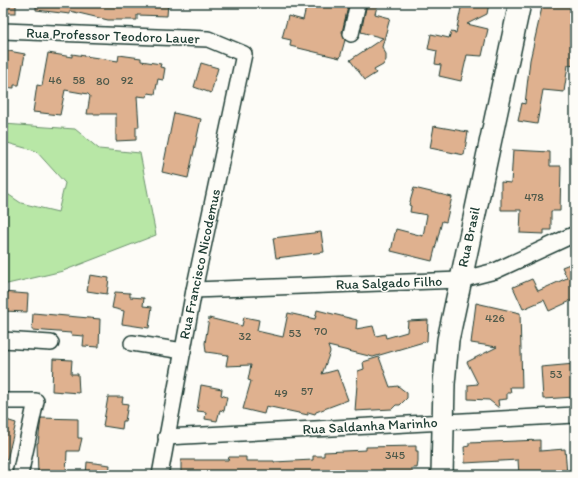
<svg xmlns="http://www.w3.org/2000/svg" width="578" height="478" viewBox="0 0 578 478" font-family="Itim,sans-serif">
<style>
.green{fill:#b8e7a6;stroke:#6c926d}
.building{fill:#dfb18f;stroke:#1f3d34}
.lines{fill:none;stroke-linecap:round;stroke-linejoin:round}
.street-casing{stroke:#1f3d34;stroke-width:18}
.secondary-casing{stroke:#1f3d34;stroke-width:24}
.street{stroke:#fdfcf7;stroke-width:15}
.secondary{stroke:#fdfcf7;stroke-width:21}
.labels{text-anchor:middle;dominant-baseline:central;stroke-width:3;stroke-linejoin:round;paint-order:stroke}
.number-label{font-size:12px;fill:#4f5a4b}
.street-label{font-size:14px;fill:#1f3d34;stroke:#fdfcf7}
</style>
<rect width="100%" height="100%" fill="#fdfcf7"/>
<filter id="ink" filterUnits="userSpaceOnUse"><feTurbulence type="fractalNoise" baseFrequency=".025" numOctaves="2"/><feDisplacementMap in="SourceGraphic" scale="8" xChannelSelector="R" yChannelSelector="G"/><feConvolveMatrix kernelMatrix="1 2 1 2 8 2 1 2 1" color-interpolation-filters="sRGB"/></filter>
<g filter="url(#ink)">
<polygon class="green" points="3,124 75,129 99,149 140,153 156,235 63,271 3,285 3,191 21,203 58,212 65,183 36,151 4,142"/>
<g class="building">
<rect x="3" y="3" width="13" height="10"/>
<polygon points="36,3 168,3 167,16 137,15 137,20 108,20 70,11 70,14 36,10"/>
<polygon points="307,3 349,3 342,32 345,40 340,58 290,46 291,40 282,38 288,16 303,20"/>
<polygon points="367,3 378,3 375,14 390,18 382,47 386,54 386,60 383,65 374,70 376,73 365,80 350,60 383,38 361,32"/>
<polygon points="462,3 489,3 487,14 467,24 488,29 482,56 467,55 461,81 439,76 441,65 435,64 437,51 428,49 431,34 449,38 451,32 456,33"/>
<polygon points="543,3 575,4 575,66 568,65 564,92 543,90 537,124 518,121 522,103 525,104 530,60"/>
<polygon points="3,50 25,54 19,85 14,85 14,88 3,87"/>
<polygon points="48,53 72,57 72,54 118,61 119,55 141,58 141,61 161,64 160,67 165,68 163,80 158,79 155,94 148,93 147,97 137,96 139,127 136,127 136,140 116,141 116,114 87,114 90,96 88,94 65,90 60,115 33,112 37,85 42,86"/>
<polygon points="201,63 218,68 211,93 194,87"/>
<polygon points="174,113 201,119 188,178 162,172"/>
<polygon points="434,126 468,132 464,155 430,148"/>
<polygon points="513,150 550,152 550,166 561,166 560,211 551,211 551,230 544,230 544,234 520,233 521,210 501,210 501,182 511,183"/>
<polygon points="414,188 452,197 446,222 442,221 432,261 391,251 396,229 423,236 427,215 410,212 411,206 409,205"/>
<polygon points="321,232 324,252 276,258 273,238"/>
<polygon points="575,262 575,299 549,311 544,300 523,309 513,287 532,279 538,291 567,278 562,267"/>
<polygon points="90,275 109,278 107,294 87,291"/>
<polygon points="3,292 28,294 27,312 3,311"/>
<polygon points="115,292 130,293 130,297 144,298 143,306 152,307 149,328 122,324 124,311 112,308"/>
<polygon points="476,303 520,313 522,387 510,387 511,393 507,393 507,399 498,400 499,408 489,400 468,399 468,385 478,384 467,362 497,347 471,343"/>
<polygon points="317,310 357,320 356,329 373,326 376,336 385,334 386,338 407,332 408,321 428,320 427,341 373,357 328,346 330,352 322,374 337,370 348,400 316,412 315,414 308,412 308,415 266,406 264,414 243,409 251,381 248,380 251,365 226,366 228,355 206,352 205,343 209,318 242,326 244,317 259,320 257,331 283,337 288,313 315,319"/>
<polygon points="33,313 100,319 99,347 83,346 84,336 71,335 71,333 32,330"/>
<polygon points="379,357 390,387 398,386 407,393 407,398 400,405 396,405 392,409 355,411 358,371 364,369 363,362"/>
<polygon points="53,359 72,360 71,374 78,374 79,393 52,391"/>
<polygon points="575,364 575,397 543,399 541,367"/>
<polygon points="201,385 222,389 221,395 227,397 224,411 220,410 217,421 205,419 206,412 197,411"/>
<polygon points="108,397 123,397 122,403 128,404 125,421 123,421 122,429 103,426"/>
<polygon points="41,418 78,419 78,438 82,438 79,451 67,451 66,475 38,475 37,443 38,443"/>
<polygon points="3,419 16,423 7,460 3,460"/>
<polygon points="540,440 540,451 565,449 567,475 519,475 518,460 465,463 464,447 469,446 469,443"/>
<polygon points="416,446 416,451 418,451 418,462 417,468 412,468 412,475 181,475 181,460 228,460 229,457 246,457 246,461 274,461 274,462 313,460 313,456 324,456 324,452 366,450 366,447"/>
<polygon points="87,462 110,465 109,475 86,475"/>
</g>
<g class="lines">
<defs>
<g id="street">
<polyline points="3,31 208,39 244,54 194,290 160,475"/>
<polyline points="351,34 358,3"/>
<polyline points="194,290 460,280 495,271 575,234"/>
<polyline points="3,340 51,343"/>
<polyline points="132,343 183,351"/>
<polyline points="3,401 36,401 20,475"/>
<polyline points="166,437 575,415"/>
</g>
<polyline id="secondary" points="442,475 444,384 448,340 520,3"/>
</defs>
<use href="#street" class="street-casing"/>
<use href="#secondary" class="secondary-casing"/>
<use href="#street" class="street"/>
<use href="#secondary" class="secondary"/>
</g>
</g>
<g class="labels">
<g class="number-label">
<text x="55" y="80">46</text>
<text x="79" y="80">58</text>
<text x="127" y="80">92</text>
<text x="103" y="81">80</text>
<text x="534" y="197">478</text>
<text x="495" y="318">426</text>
<text x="321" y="331">70</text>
<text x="295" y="333">53</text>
<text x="245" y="336">32</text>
<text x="556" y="374">53</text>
<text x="307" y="391">57</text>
<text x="281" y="393">49</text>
<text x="395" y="455">345</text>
</g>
<g class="street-label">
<text transform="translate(113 36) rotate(2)">Rua Professor Teodoro Lauer</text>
<text transform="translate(469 237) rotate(-78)">Rua Brasil</text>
<text transform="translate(200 264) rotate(-78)">Rua Francisco Nicodemus</text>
<text transform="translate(389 283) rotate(-2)">Rua Salgado Filho</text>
<text transform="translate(370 426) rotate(-3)">Rua Saldanha Marinho</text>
</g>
</g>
<rect width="578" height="478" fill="none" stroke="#fdfcf7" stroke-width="16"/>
<rect x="8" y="8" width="562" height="462" fill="none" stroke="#1f3d34" stroke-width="1.5" filter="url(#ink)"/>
</svg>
